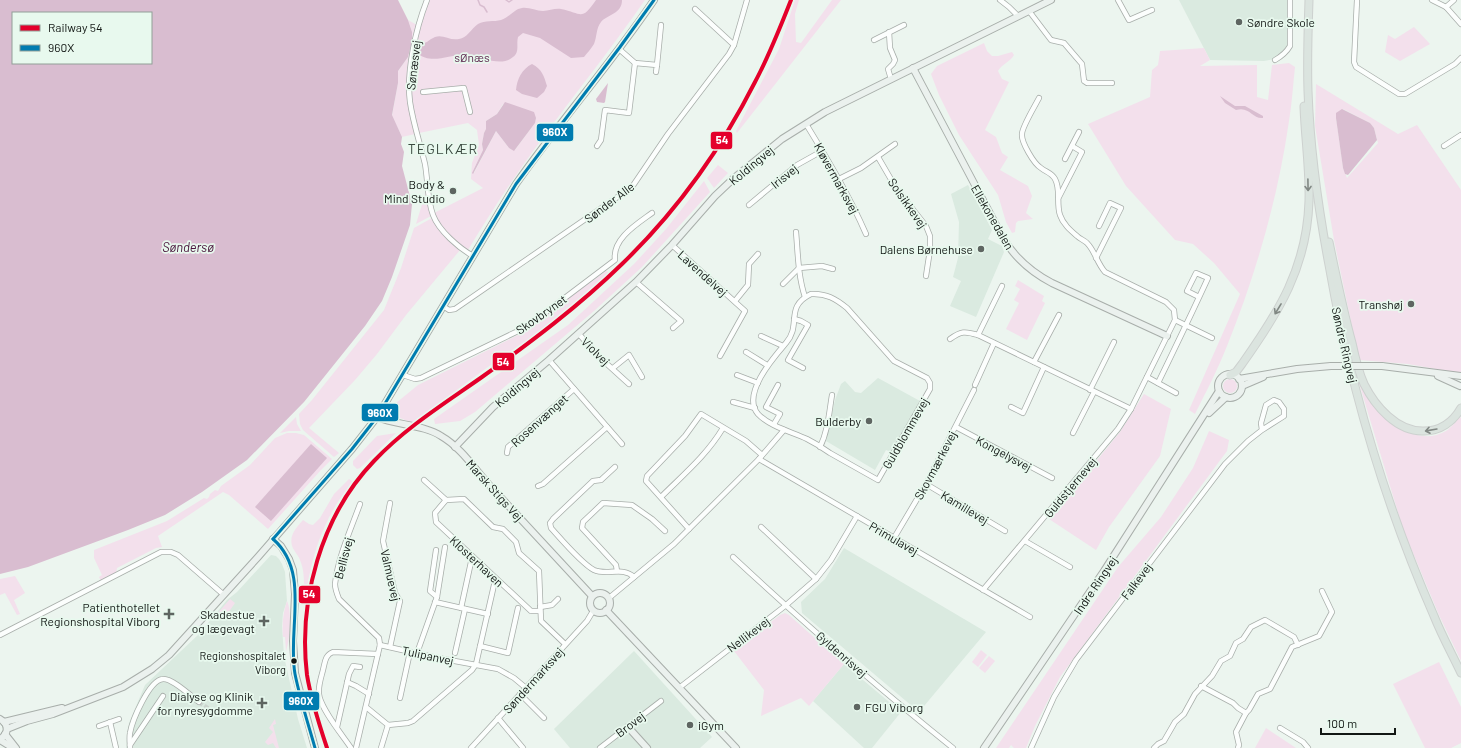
<svg xmlns="http://www.w3.org/2000/svg" width="1461" height="748" viewBox="0 0 1461 748" font-family="Barlow,sans-serif">
<style>
.built{fill:#daeae0}
.green{fill:#f3e0ec;fill-rule:evenodd}
.water{fill:#d9bdd0;fill-rule:evenodd}
.lines{fill:none;stroke-linecap:round;stroke-linejoin:round}
.stream{stroke:#d9bdd0;stroke-width:1.5}
.street-tunnel{stroke:#cbd4ce;stroke-width:4.5;stroke-dasharray:4.5 2;stroke-linecap:butt}
.street-casing{stroke:#a8aeaa;stroke-width:6}
.secondary-casing{stroke:#a8aeaa;stroke-width:8}
.primary-casing{stroke:#cdd1cf;stroke-width:9}
.street{stroke:#fcfefd;stroke-width:4.5}
.secondary{stroke:#ebf1ee;stroke-width:6}
.primary{stroke:#dbe4df;stroke-width:7}
.secondary-bridge-casing{stroke:#a8aeaa;stroke-width:8;stroke-linecap:butt}
.secondary-bridge{stroke:#ebf1ee;stroke-width:6}
.bus-1-casing{stroke:#e8f9ee;stroke-width:6}
.bus-1{stroke:#007cb0;stroke-width:3}
.rail-1-casing{stroke:#e8f9ee;stroke-width:7}
.rail-1{stroke:#e4002b;stroke-width:4}
.oneway{stroke:#818884}
.poi-dot{fill:#5e6561;stroke:#e8f9ee;stroke-width:1.5}
.bus-dot{fill:#121714;stroke:#e8f9ee;stroke-width:1.5}
.labels{text-anchor:middle;dominant-baseline:central;stroke-width:3.5;stroke-linejoin:round;paint-order:stroke}
.bus-label{font-size:11px;fill:#121714;stroke:#e8f9ee;text-anchor:end}
.poi-label{font-size:12px;fill:#121714;stroke:#e8f9ee;text-anchor:end}
.park-label{font-size:12px;fill:#5e2850;stroke:#e8f9ee}
.street-label{font-size:12px;fill:#121714;stroke:#e8f9ee}
.water-label{font-size:13px;font-style:italic;fill:#48133b;stroke:#e8f9ee}
.quarter-label{font-size:14px;letter-spacing:1px;fill:#3b4940;stroke:#e8f9ee}
.line-badge{stroke:#e8f9ee;stroke-width:1.5}
.badge-label{font-size:11px;text-anchor:middle;font-weight:bold;fill:#fff}
</style>
<rect width="100%" height="100%" fill="#ecf5ef"/>
<g class="built">
<polygon points="1179,0 1287,0 1287,45 1285,50 1275,59 1264,61 1210,60"/>
<polygon points="968,185 992,230 988,239 1002,246 1004,252 976,317 950,306 961,281 953,277 958,258 959,222 951,194"/>
<polygon points="878,378 920,401 891,452 886,450 875,470 826,441 835,400 841,384 845,381 855,392 861,393"/>
<polygon points="844,548 986,632 919,712 802,613 801,602 825,579"/>
<polygon points="271,555 276,556 279,559 282,564 285,572 287,601 283,613 282,626 284,656 298,719 307,748 126,748 129,723 145,685 199,634 227,600 237,592"/>
<polygon points="634,651 712,737 700,748 570,748 554,729"/>
<polygon points="844,664 901,712 872,748 864,748 813,701"/>
</g>
<g class="green">
<path d="M429,0h216c-33,48 -69,92 -103,139 -27,36 -51,73 -74,111 -12,-5 -29,-24 -34,-37l49,-25 -12,-9 1,-16 7,-18 -2,-15 -9,-7 -49,10c-18,-43 -4,-91 10,-133zM503,104l33,14 -1,5 -20,27 -6,-2 -13,-17 -22,42 -1,-2 10,-21 -1,-6 2,-11 2,-4v-8l11,-7z"/>
<polygon points="795,0 799,0 795,14 796,42 801,43 832,0 841,0 737,133 736,131 779,49"/>
<polygon points="408,20 417,25 407,82 415,134 402,137 392,116 398,83 398,71 408,57 412,41 412,32"/>
<polygon points="1414,27 1430,44 1400,61 1385,52 1388,35 1395,39"/>
<path d="M984,43l3,8 5,5h6l14,-4 2,3c-4,7 -12,9 -16,16l4,8 7,3 -24,48 11,7 6,16 6,4 -8,13 28,16 4,10 -6,17 7,6 -15,2 -2,2 -1,9 -3,1 -6,-11 -8,-27 -39,-60 -20,-40 -8,-21 6,-8z"/>
<path d="M1204,48l6,12 -10,6 57,-1v32l11,3 4,-35 17,-2 6,4c-2,18 -3,36 -6,54 -11,77 -33,153 -62,225 -9,23 -21,46 -32,68l-6,-4 51,-116 -26,-31 -21,-19 -18,-4 -49,-54 -38,-62 62,-27 2,-27 6,-5 2,-14z"/>
<path d="M1316,84l82,50 19,-9 44,65v182l-3,1 -50,-9 -49,-4 -25,-120 -19,-114zM1343,109l27,14 4,5 4,15 -31,35 -4,-10 -7,-50z"/>
<polygon points="718,165 728,173 714,188 707,178"/>
<polygon points="704,181 710,192 642,267 594,311 475,412 460,421 435,424 434,419 568,325 634,264 666,229"/>
<polygon points="427,188 431,216 416,224"/>
<polygon points="432,218 441,230 460,250 406,315 377,354 355,380 309,428 339,453 334,457 303,430 300,424 299,414 312,400 384,310 401,268 414,228"/>
<polygon points="606,271 609,273 582,298 541,331 496,361 412,423 398,417 394,409 396,403 418,385 518,335"/>
<polygon points="1018,280 1044,296 1042,301 1045,303 1027,340 1006,329 1019,303 1014,300 1020,289 1015,286"/>
<circle cx="1230" cy="386" r="7"/>
<path d="M1359,383c5,8 10,16 16,24 17,19 46,39 71,24 5,-3 10,-10 14,-14l1,1v243l-22,-46 -36,-86z"/>
<polygon points="1144,394 1171,409 1160,456 1109,527 1096,550 1049,519 1120,432"/>
<polygon points="296,417 297,424 301,431 289,431 280,433"/>
<polygon points="1209,431 1229,440 1227,451 1060,677 1035,726 1026,748 1014,748 1011,745 1009,748 996,748 1118,567 1161,517 1193,468"/>
<polygon points="287,433 296,433 304,435 332,459 321,470 268,529 229,495 223,492 158,536 162,547 156,548 117,568 116,573 101,581 99,577 102,575 94,558 94,550 167,521 204,498 207,499 209,497 210,494 215,490 218,491 221,486 250,465 275,438"/>
<polygon points="396,433 360,468 357,469 353,465 353,461 377,436"/>
<path d="M349,479l4,3c-26,29 -40,68 -46,106h-3c0,-9 0,-19 -4,-28 -1,-3 -4,-7 -6,-10 -7,-12 1,-21 9,-30l6,4 4,1 7,-7 14,-24z"/>
<polygon points="15,576 25,593 14,600 20,614 17,615 5,593 0,595 0,579"/>
<polygon points="230,599 235,603 228,613 224,612 221,616 217,614"/>
<path d="M287,601c5,9 3,40 -1,50l-1,-14h-2c-1,-13 0,-24 4,-36z"/>
<polygon points="785,613 789,615 844,664 809,706 801,698 761,716 764,690 734,651 780,615"/>
<polygon points="981,650 987,655 978,667 972,662"/>
<polygon points="989,656 995,661 985,673 979,668"/>
<polygon points="1439,662 1461,707 1461,743 1451,748 1425,748 1393,684"/>
<polygon points="275,719 276,724 273,725 279,748 276,748 273,743 268,745 265,742 273,732 269,728"/>
<polygon points="1266,728 1296,748 1255,748"/>
</g>
<g class="water">
<path d="M0,0h398l10,20 4,12v9l-4,16 -10,14v12l-6,32 10,22 -1,7 3,8 -2,14 10,38 -2,21 -18,52 -10,24 -17,25 -61,76 -57,58 -45,32 -37,23 -37,15 -100,37 -28,7zM13,13h138v50h-138z"/>
<path d="M596,0h26c0,14 -14,14 -21,22 -5,6 -4,15 -7,22 -3,5 -7,9 -10,13l-13,1 -31,-20 -17,-5 -5,4c-2,7 2,15 -5,20 -12,11 -32,-1 -45,-2 -17,-2 -36,11 -51,-2l2,-9c8,0 9,-4 16,-7 8,-3 15,4 24,2 8,-1 12,-10 19,-15 7,-4 16,-2 23,-4 8,-2 13,-11 21,-12 7,-1 14,3 21,3 6,0 12,-3 18,-2 21,4 20,13 35,-9z"/>
<path d="M532,64c10,5 12,12 15,22l-3,6 -7,6 -15,-4 -6,-4c1,-11 6,-21 16,-26z"/>
<polygon points="608,83 605,102 604,103 597,102 596,99"/>
<path d="M1220,96l15,10h10l18,10v2c-11,1 -13,-12 -27,-8l-11,-7z"/>
<polygon points="505,102 534,112 536,118 535,123 514,151 509,148 496,131 473,174 472,173 473,171 483,150 482,144 484,133 486,129 486,121 497,114"/>
<polygon points="1342,109 1370,123 1374,128 1377,140 1348,175 1345,174 1343,168 1336,118 1336,113"/>
<polygon points="311,444 327,458 271,521 255,507"/>
</g>
<g class="lines">
<g class="stream">
<polyline points="478,0 480,5 484,7 487,12"/>
<polyline points="506,0 509,2 512,0"/>
</g>
<polyline class="street-tunnel" points="199,702 213,712"/>
<defs>
<g id="street">
<path d="M427,0c-11,28 -21,71 -17,102 3,21 10,41 15,62 3,17 2,35 8,51 6,16 26,33 40,41"/>
<polyline points="1000,0 1009,7 1018,16"/>
<polyline points="1118,0 1129,20 1152,10"/>
<polyline points="1357,0 1354,62 1356,67 1399,94 1405,94 1455,64 1461,58"/>
<polyline points="1432,0 1446,7 1461,24"/>
<polyline points="1446,7 1454,0"/>
<polyline points="695,9 734,45"/>
<polyline points="1029,11 1051,40 1064,43 1082,64 1084,81 1087,83 1112,83"/>
<polyline points="889,32 890,48 895,60 893,64 888,69 891,79"/>
<polyline points="874,40 904,25"/>
<polyline points="619,49 635,63 657,65 656,72"/>
<path d="M1275,60c7,-4 11,-7 15,-14v-46"/>
<polyline points="657,65 661,25"/>
<polyline points="423,92 464,88 470,112"/>
<path d="M806,124c22,36 43,71 60,110"/>
<polyline points="597,146 601,140 605,110 629,113 635,63"/>
<polyline points="1444,146 1461,135"/>
<polyline points="878,157 896,188 926,226 930,236 930,250 926,276"/>
<polyline points="1065,159 1079,132"/>
<polyline points="839,179 861,168 895,144"/>
<polyline points="1059,197 1082,152 1072,146"/>
<polyline points="749,205 797,165 822,151"/>
<path d="M796,232c2,22 2,44 9,65"/>
<polyline points="672,245 745,311 720,356"/>
<polyline points="1096,258 1121,208 1110,203 1099,226"/>
<polyline points="636,282 681,321 673,328"/>
<polyline points="783,284 799,268 822,266 833,269"/>
<polyline points="1002,286 978,335 1131,409"/>
<path d="M811,294c15,-1 25,5 36,14l47,53 33,17 3,5v6l-52,91c-16,-9 -32,-18 -48,-27 -7,-5 -15,-10 -23,-14 -15,-7 -38,-13 -49,-25 -17,-20 16,-57 28,-71 16,-18 -2,-36 25,-49z"/>
<polyline points="735,301 748,285 749,264 758,254"/>
<polyline points="443,306 449,310 455,309 632,187 668,134 729,54 734,45 747,0"/>
<polyline points="794,319 801,321 808,325 788,360 803,368"/>
<polyline points="1175,320 1212,338"/>
<polyline points="579,334 597,355 629,384"/>
<polyline points="761,336 783,346"/>
<path d="M950,339c11,-8 15,-8 28,-4"/>
<polyline points="746,352 767,365"/>
<polyline points="549,360 622,444"/>
<polyline points="1034,362 1059,315"/>
<polyline points="613,368 629,355 642,377"/>
<path d="M403,375l12,4 6,-1 95,-46 17,-10 82,-62c-3,-21 22,-36 37,-47"/>
<polyline points="737,375 758,383"/>
<polyline points="1147,377 1176,393"/>
<path d="M1158,383c17,-35 34,-70 50,-105l-12,-5 -9,18 12,6"/>
<polyline points="975,385 994,343"/>
<polyline points="1090,390 1114,342"/>
<polyline points="733,402 755,408"/>
<polyline points="1011,407 1023,413 1044,367"/>
<polyline points="774,424 780,414 766,407 778,385"/>
<polyline points="956,427 1052,478"/>
<polyline points="1073,433 1094,392"/>
<path d="M820,447c8,-16 9,-34 12,-52"/>
<polyline points="507,453 508,447 574,389"/>
<polyline points="759,459 1030,617"/>
<path d="M615,467l-14,13 -8,1 -40,38 -3,4 1,5c10,11 31,36 43,42 13,6 28,-4 40,7"/>
<polyline points="424,480 446,500 464,499 493,527 503,529 516,542 519,553 539,571 541,621 565,644"/>
<polyline points="926,484 1005,531"/>
<polyline points="538,486 543,484 607,427"/>
<path d="M661,497c23,-23 45,-41 62,-69"/>
<polyline points="446,500 435,513 436,522 531,611 540,611"/>
<polyline points="390,503 383,541 395,593 400,601 390,647"/>
<path d="M360,504c-9,25 -22,53 -25,80 0,5 2,10 4,15l40,39 1,7"/>
<polyline points="761,527 816,579"/>
<polyline points="689,529 646,481 647,476 685,436 701,414 746,441 762,455"/>
<polyline points="894,538 926,484 974,390"/>
<polyline points="1025,541 1070,567"/>
<polyline points="436,550 430,591 437,597"/>
<path d="M733,557c71,66 144,130 220,191"/>
<polyline points="617,571 616,565 582,528 583,522 603,503 632,505 652,519 665,531"/>
<path d="M983,590l135,-161 13,-20 44,-89 -1,-10 -8,-8 -61,-30c-8,-9 -10,-21 -18,-29 -3,-3 -7,-4 -10,-7 -7,-6 -14,-12 -17,-21 -4,-11 1,-26 -5,-36 -3,-6 -9,-7 -14,-11 -7,-4 -20,-26 -19,-34 0,-7 13,-28 17,-36"/>
<polyline points="609,598 674,544 759,459 784,430"/>
<polyline points="435,602 488,614"/>
<polyline points="540,607 552,605 558,599"/>
<polyline points="461,608 471,562"/>
<polyline points="0,635 161,552 171,552 178,555 224,595"/>
<polyline points="380,645 433,657 498,669 514,678 526,688"/>
<polyline points="480,646 508,653 518,608"/>
<polyline points="417,653 437,597 445,547"/>
<polyline points="455,653 465,609"/>
<polyline points="347,682 356,686 369,694"/>
<polyline points="1201,686 1233,703 1238,708 1246,713"/>
<polyline points="679,688 785,606 816,579 831,560 857,516"/>
<polyline points="520,694 544,718"/>
<polyline points="400,698 410,652"/>
<polyline points="366,707 388,725"/>
<polyline points="498,718 523,748"/>
<polyline points="110,722 116,748"/>
<polyline points="99,726 119,719"/>
<polyline points="337,727 349,674 353,666 360,667"/>
<polyline points="1280,728 1303,742 1308,748"/>
<polyline points="130,745 163,696"/>
<path d="M130,748c0,-5 -1,-10 0,-15 2,-12 19,-53 33,-54 9,-1 28,17 36,23"/>
<path d="M351,748c-8,-12 -31,-40 -32,-54 -1,-8 2,-16 4,-24 2,-8 2,-15 10,-18l45,2"/>
<polyline points="356,748 380,645"/>
<polyline points="381,748 388,725 408,723 413,721 472,670 476,664 494,585"/>
<polyline points="471,748 587,621 593,611"/>
<polyline points="600,748 661,701"/>
<polyline points="1031,748 1054,697 1076,660 1225,464 1248,441 1262,430 1284,416 1284,409 1279,402 1274,400 1266,405 1261,423 1262,430"/>
<polyline points="1154,748 1158,744 1164,741 1175,722 1184,714 1195,694 1212,676 1221,661 1230,656 1236,643 1243,639 1251,627 1265,620 1294,637 1298,645"/>
<polyline points="1238,748 1239,745 1236,732 1246,713 1249,710 1258,694 1270,689 1292,647 1319,636 1332,612 1322,591"/>
</g>
<g id="secondary">
<path d="M913,68l90,170c12,20 28,34 49,45l115,53"/>
<polyline points="1382,366 1461,376"/>
<circle cx="1230" cy="386" r="12"/>
<polyline points="1438,376 1460,386"/>
<polyline points="1239,379 1297,369 1331,366"/>
<polyline points="1242,386 1263,377"/>
<polyline points="1209,413 1226,397"/>
<path d="M377,417c19,8 48,8 64,19 21,12 35,35 51,52 33,36 67,72 100,108"/>
<polyline points="455,447 493,407 549,360 636,282 672,245 715,196 734,178 782,139 825,112 1051,0"/>
<polyline points="273,539 281,546 289,559 293,570 295,594 293,641 295,673 315,748"/>
<circle cx="600" cy="603" r="10"/>
<polyline points="606,610 736,748"/>
<path d="M0,719c9,5 9,15 0,20"/>
<polyline points="4,722 62,708"/>
<polyline points="628,727 647,748"/>
<path d="M7,729l20,-8 26,-7 70,-27 29,-18 17,-14 89,-98 94,-108 25,-32 139,-233c44,-63 95,-120 138,-184"/>
<polyline points="5,734 16,748"/>
<polyline points="0,740 13,748"/>
<polyline points="984,748 1104,571 1219,391"/>
</g>
<g id="primary">
<path d="M1309,0c-1,30 -2,61 -1,91 2,58 10,116 21,174 21,121 56,239 105,351 8,20 18,38 27,57"/>
<path d="M1329,242c7,34 14,68 23,101 3,14 6,28 12,41 11,22 33,48 60,47 16,0 29,-9 37,-23"/>
<path d="M1230,375l6,-3 6,-8c37,-52 65,-97 67,-163 1,-32 -4,-63 -5,-95"/>
</g>
</defs>
<use href="#street" class="street-casing"/>
<use href="#secondary" class="secondary-casing"/>
<use href="#primary" class="primary-casing"/>
<use href="#street" class="street"/>
<use href="#secondary" class="secondary"/>
<use href="#primary" class="primary"/>
<defs>
<polyline id="secondary-bridge" points="1331,366 1382,366"/>
</defs>
<use href="#secondary-bridge" class="secondary-bridge-casing"/>
<use href="#secondary-bridge" class="secondary-bridge"/>
<defs>
<g id="bus-1">
<polyline points="273,539 352,449 377,417 516,184 620,47 654,0"/>
<path d="M273,539c38,33 14,91 22,135 5,25 13,49 20,74"/>
</g>
</defs>
<use href="#bus-1" class="bus-1-casing"/>
<use href="#bus-1" class="bus-1"/>
<defs>
<path id="rail-1" d="M327,748c-8,-24 -16,-48 -20,-73 -9,-75 14,-159 67,-214 31,-33 71,-58 108,-84 49,-35 97,-71 140,-113 54,-52 99,-115 133,-182 14,-26 25,-54 36,-82"/>
</defs>
<use href="#rail-1" class="rail-1-casing"/>
<use href="#rail-1" class="rail-1"/>
</g>
<defs><path id="oneway-shaft" d="M-6 0H5M1.5-3L5.5 0L1.5 3" fill="none" stroke-width="1.6" stroke-linecap="round" stroke-linejoin="round"/></defs>
<g class="oneway">
<use href="#oneway-shaft" transform="translate(1308 185) rotate(89)"/>
<use href="#oneway-shaft" transform="translate(1278 309) rotate(121)"/>
<use href="#oneway-shaft" transform="translate(1431 430) rotate(170)"/>
</g>
<g class="poi-dot">
<circle cx="1239" cy="22" r="4"/>
<circle cx="453" cy="191" r="4"/>
<circle cx="981" cy="249" r="4"/>
<circle cx="1411" cy="304" r="4"/>
<circle cx="869" cy="421" r="4"/>
<path d="M167 608h4v4h4v4h-4v4h-4v-4h-4v-4h4z"/>
<path d="M262 615h4v4h4v4h-4v4h-4v-4h-4v-4h4z"/>
<path d="M260 697h4v4h4v4h-4v4h-4v-4h-4v-4h4z"/>
<circle cx="857" cy="707" r="4"/>
<circle cx="690" cy="725" r="4"/>
</g>
<circle class="bus-dot" cx="294" cy="661" r="3.5"/>
<g class="labels">
<g class="bus-label">
<text x="286" y="655">Regionshospitalet<tspan x="286" dy="14">Viborg</tspan></text>
</g>
<g class="poi-label">
<text x="1247" y="22" text-anchor="start">Søndre Skole</text>
<text x="445" y="184">Body &amp;<tspan x="445" dy="14">Mind Studio</tspan></text>
<text x="973" y="249">Dalens Børnehuse</text>
<text x="1403" y="304">Transhøj</text>
<text x="861" y="421">Bulderby</text>
<text x="160" y="607">Patienthotellet<tspan x="160" dy="14">Regionshospital Viborg</tspan></text>
<text x="255" y="614">Skadestue<tspan x="255" dy="14">og lægevagt</tspan></text>
<text x="253" y="696">Dialyse og Klinik<tspan x="253" dy="14">for nyresygdomme</tspan></text>
<text x="865" y="707" text-anchor="start">FGU Viborg</text>
<text x="698" y="725" text-anchor="start">iGym</text>
</g>
<g class="park-label">
<text x="472" y="57">sØnæs</text>
</g>
<g class="street-label">
<text transform="translate(413 65) rotate(-83)">Sønæsvej</text>
<text transform="translate(751 165) rotate(-40)">Koldingvej</text>
<text transform="translate(784 176) rotate(-39)">Irisvej</text>
<text transform="translate(837 178) rotate(61)">Kløvermarksvej</text>
<text transform="translate(609 202) rotate(-37)">Sønder Alle</text>
<text transform="translate(908 203) rotate(55)">Solsikkevej</text>
<text transform="translate(993 217) rotate(60)">Ellekonedalen</text>
<text transform="translate(703 273) rotate(42)">Lavendelvej</text>
<text transform="translate(541 314) rotate(-35)">Skovbrynet</text>
<text transform="translate(1345 345) rotate(77)">Søndre Ringvej</text>
<text transform="translate(596 351) rotate(45)">Violvej</text>
<text transform="translate(517 387) rotate(-40)">Koldingvej</text>
<text transform="translate(539 420) rotate(-42)">Rosenvænget</text>
<text transform="translate(905 433) rotate(-60)">Guldblommevej</text>
<text transform="translate(1004 453) rotate(28)">Kongelysvej</text>
<text transform="translate(935 465) rotate(-62)">Skovmærkevej</text>
<text transform="translate(1070 487) rotate(-50)">Guldstjernevej</text>
<text transform="translate(495 490) rotate(48)">Marsk Stigs Vej</text>
<text transform="translate(965 507) rotate(31)">Kamillevej</text>
<text transform="translate(894 538) rotate(30)">Primulavej</text>
<text transform="translate(343 558) rotate(-75)">Bellisvej</text>
<text transform="translate(477 561) rotate(43)">Klosterhaven</text>
<text transform="translate(391 575) rotate(77)">Valmuevej</text>
<text transform="translate(1136 581) rotate(-53)">Falkevej</text>
<text transform="translate(1095 585) rotate(-56)">Indre Ringvej</text>
<text transform="translate(748 634) rotate(-37)">Nellikevej</text>
<text transform="translate(842 654) rotate(41)">Gyldenrisvej</text>
<text transform="translate(428 655) rotate(12)">Tulipanvej</text>
<text transform="translate(533 680) rotate(-48)">Søndermarksvej</text>
<text transform="translate(630 724) rotate(-37)">Brovej</text>
</g>
<g class="water-label">
<text x="188" y="247">Søndersø</text>
</g>
<g class="quarter-label">
<text x="443" y="148">TEGLKÆR</text>
</g>
</g>
<g class="line-badge">
<rect x="536" y="123" width="38" height="19" rx="4" fill="#007cb0"/>
<rect x="710" y="131" width="23" height="19" rx="4" fill="#e4002b"/>
<rect x="492" y="352" width="23" height="19" rx="4" fill="#e4002b"/>
<rect x="361" y="403" width="38" height="19" rx="4" fill="#007cb0"/>
<rect x="298" y="585" width="23" height="19" rx="4" fill="#e4002b"/>
<rect x="283" y="691" width="37" height="20" rx="4" fill="#007cb0"/>
</g>
<g class="badge-label">
<text x="555" y="136">960X</text>
<text x="722" y="144">54</text>
<text x="503" y="366">54</text>
<text x="380" y="417">960X</text>
<text x="309" y="598">54</text>
<text x="301" y="705">960X</text>
</g>
<rect x="12" y="12" width="140" height="52" fill="#e8f9ee" stroke="#929f97"/>
<rect x="20" y="25" width="20" height="6" fill="#e4002b" stroke="#929f97"/>
<text x="48" y="32" font-size="12" fill="#121714">Railway 54</text>
<rect x="20" y="45" width="20" height="6" fill="#007cb0" stroke="#929f97"/>
<text x="48" y="52" font-size="12" fill="#121714">960X</text>
<path d="M1321 728v6h74v-6" fill="none" stroke="#121714" stroke-width="2"/>
<text x="1327" y="728" font-size="12" fill="#121714" stroke="#e8f9ee" stroke-width="3" paint-order="stroke">100 m</text>
</svg>
